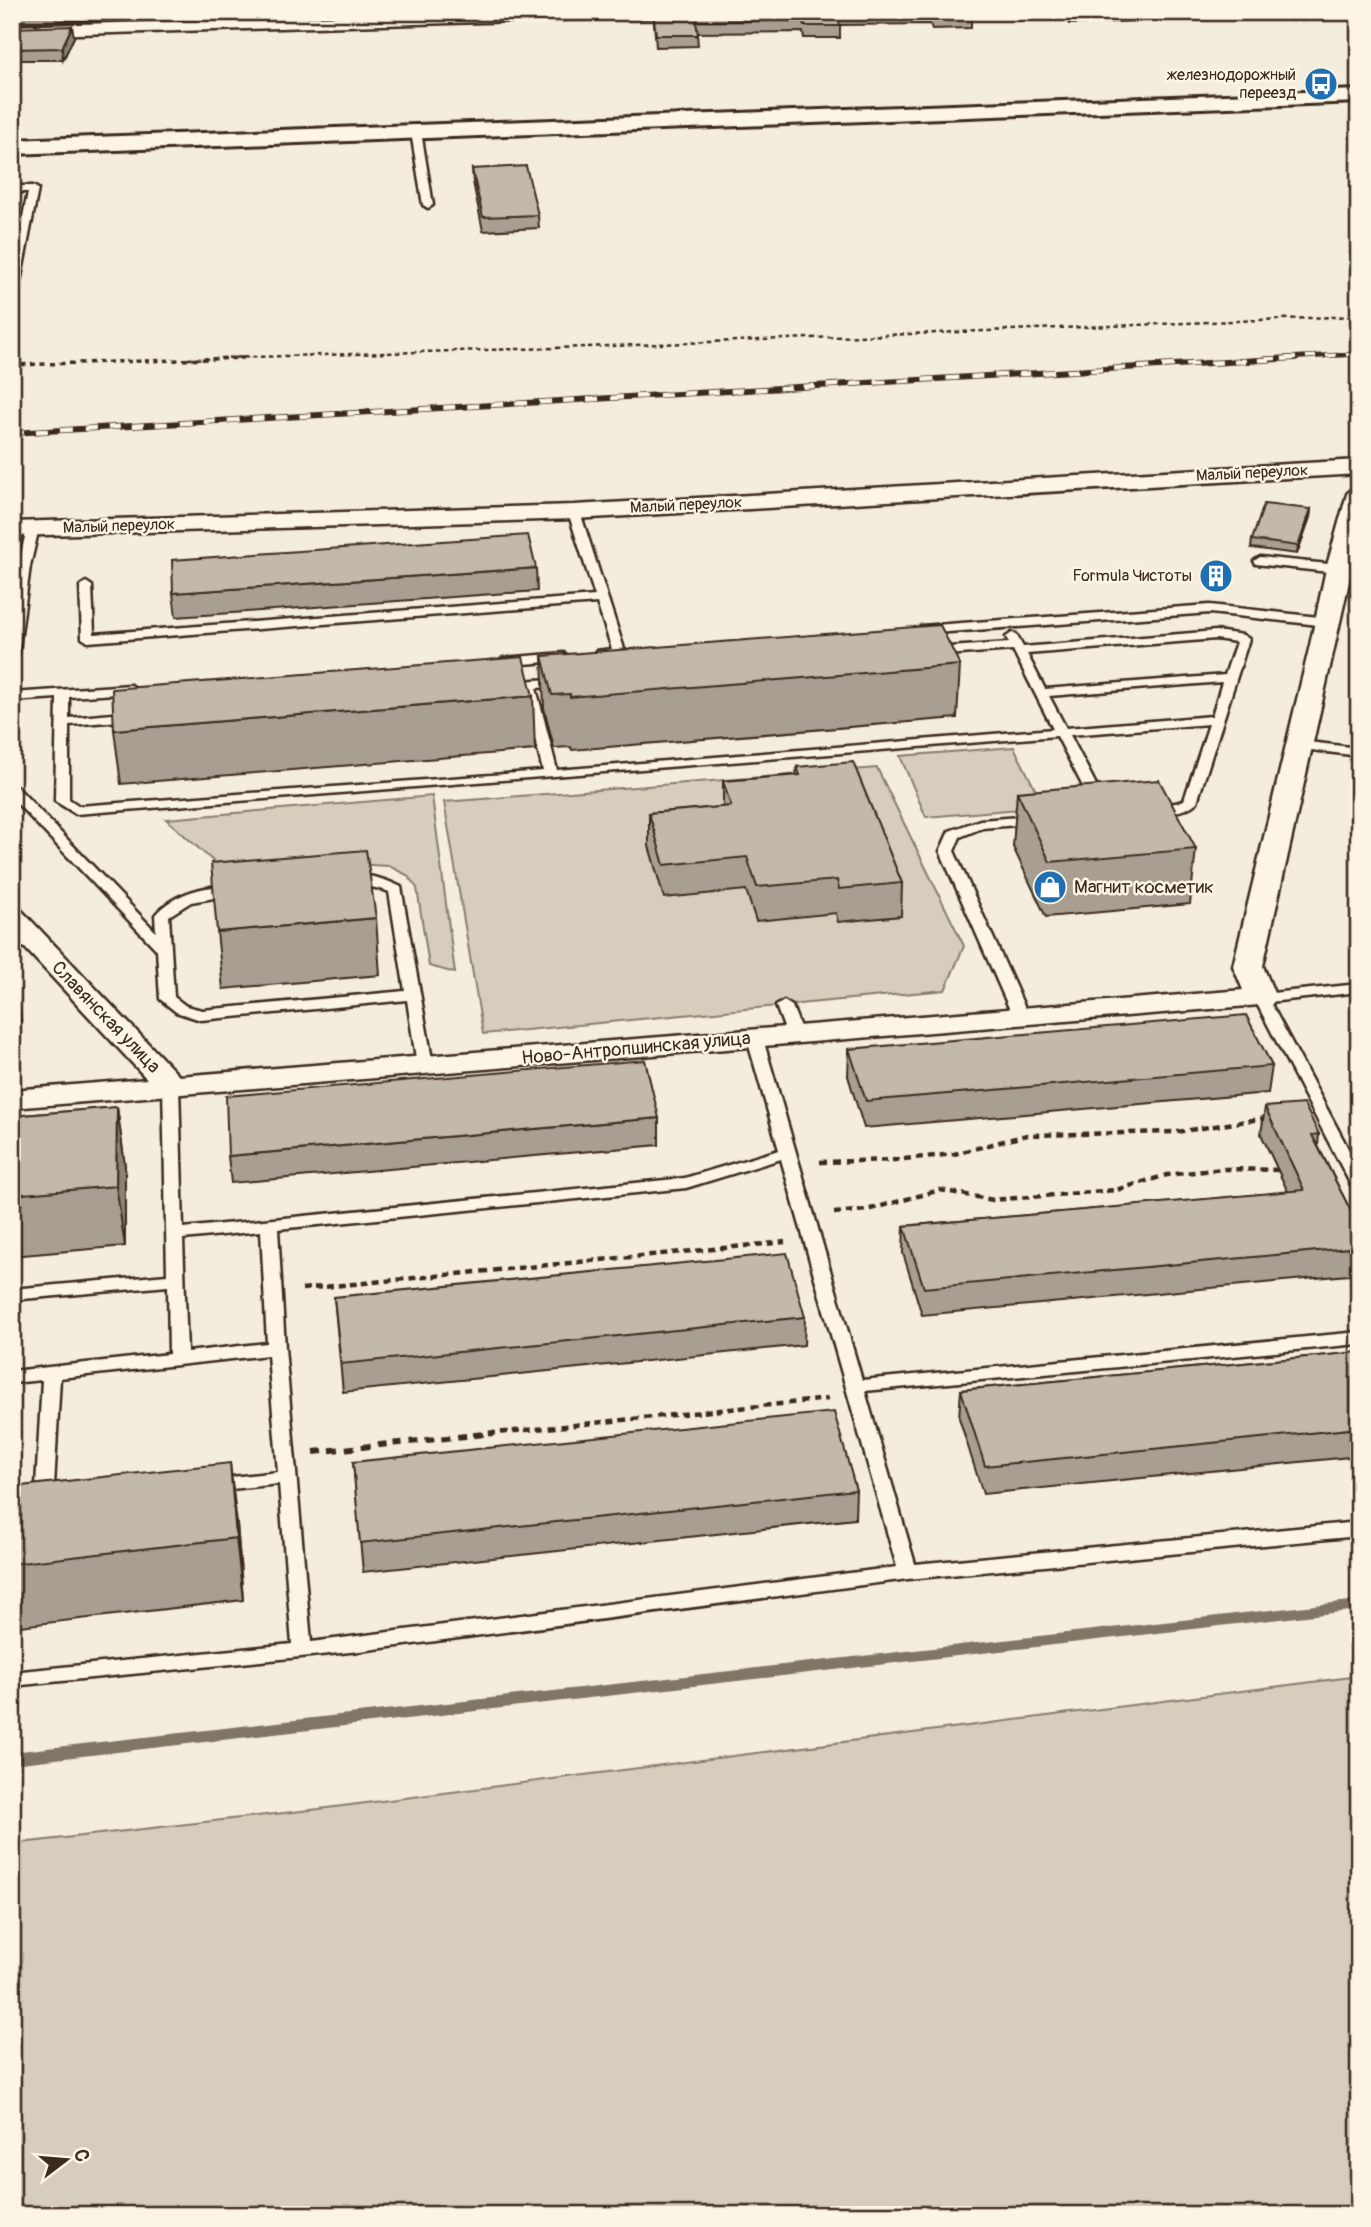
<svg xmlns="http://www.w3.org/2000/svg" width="1371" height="2227" viewBox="0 0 1371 2227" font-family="Pangolin,sans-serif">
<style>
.green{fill:#d6cdbd;stroke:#887c6e;stroke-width:2}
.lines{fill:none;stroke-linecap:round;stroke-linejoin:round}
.stream{fill:#817466;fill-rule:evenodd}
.lane-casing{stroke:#3b2a1e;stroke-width:5}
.street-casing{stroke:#3b2a1e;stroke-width:5}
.secondary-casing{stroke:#3b2a1e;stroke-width:6}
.path-far3{stroke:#3b2a1e;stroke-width:2.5;stroke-dasharray:4.5 3.5;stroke-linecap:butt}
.path-far2{stroke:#3b2a1e;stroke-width:3.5;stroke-dasharray:5 4.5;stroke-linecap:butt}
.path-far1{stroke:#3b2a1e;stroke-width:4.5;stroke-dasharray:7 5;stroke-linecap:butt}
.path{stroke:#3b2a1e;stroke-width:6;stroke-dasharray:9 7;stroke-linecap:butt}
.lane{fill:#fcf5e5;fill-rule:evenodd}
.street{fill:#fcf5e5;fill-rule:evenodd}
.secondary{fill:#fcf5e5;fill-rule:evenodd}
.rail-far1-casing{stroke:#3b2a1e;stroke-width:5}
.rail-casing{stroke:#3b2a1e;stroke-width:6}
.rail-far1{stroke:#fcf5e5;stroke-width:3.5;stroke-dasharray:10;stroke-linecap:butt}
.rail{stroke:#fcf5e5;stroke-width:4.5;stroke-dasharray:12;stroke-linecap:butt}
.wall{fill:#a89f92;stroke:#3b2a1e;stroke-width:2}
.shaded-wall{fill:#888277;stroke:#3b2a1e;stroke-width:2}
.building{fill:#c3b9aa;stroke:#3b2a1e;stroke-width:2}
.labels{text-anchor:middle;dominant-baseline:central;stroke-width:5;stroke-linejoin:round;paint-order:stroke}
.far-poi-label{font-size:16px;fill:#3b2a1e;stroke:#fcf5e5;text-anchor:end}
.far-street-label{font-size:16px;fill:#3b2a1e;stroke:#fcf5e5}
.poi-label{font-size:19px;fill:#3b2a1e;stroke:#fcf5e5;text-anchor:start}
.street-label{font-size:19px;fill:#3b2a1e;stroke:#fcf5e5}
</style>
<rect width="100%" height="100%" fill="#f4eddd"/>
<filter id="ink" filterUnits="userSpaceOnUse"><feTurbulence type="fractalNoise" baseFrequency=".0143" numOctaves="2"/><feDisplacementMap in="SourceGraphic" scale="14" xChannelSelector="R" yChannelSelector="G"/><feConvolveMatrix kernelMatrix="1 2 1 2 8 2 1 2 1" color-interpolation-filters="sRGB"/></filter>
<g filter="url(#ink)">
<g class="green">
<polygon points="1014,747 1044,807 926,817 900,756"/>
<polygon points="877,768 964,946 945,990 483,1034 444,802"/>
<polygon points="432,796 455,973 429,966 417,888 407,875 389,866 351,864 224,871 166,819"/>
<polygon points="1359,1676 1359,2215 12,2215 12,1844 319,1809"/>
</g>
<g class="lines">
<polygon class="stream" points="1359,1600 1359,1610 12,1764 12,1752"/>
<defs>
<g id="lane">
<polygon points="416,129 421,132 433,205 428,208 423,205 411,132"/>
<polygon points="12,186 33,186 38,189 19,288 14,291 12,271 28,192 12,192"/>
<polygon points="574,509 580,512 625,652 623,655 600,658 594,654 596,651 612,649 597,603 88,642 82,638 80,586 86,582 92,586 94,634 595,596 568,512"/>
<path d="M33,524l6,4 -9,38 -12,90 -6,4c0,-46 4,-87 15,-132z"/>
<polygon points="1260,557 1338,565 1344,569 1338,573 1256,564 1254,561"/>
<polygon points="1210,605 1328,618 1334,622 1328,626 1210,613 921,634 915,630 921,626"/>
<path d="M1216,631l27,4 6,4 -52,163c-12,11 -34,13 -50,10l-2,-3 2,-3 29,-3 8,-3 25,-76 -139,11 36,69 -7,4 -7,-4 -35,-68 -981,78 -21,-13 2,-103 -45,3v-8l119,-8 6,4 -6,4 -62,4v21l65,-6 7,4 -7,4 -65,5v74l10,7 464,-35 -20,-82h-20v-6l5,-1 55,-4 6,4 -6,4 -27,2 21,82 496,-41 -40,-79 -79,6 -6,-4 6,-4 75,-5 -3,-6 6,-4 4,1 7,13zM1216,639l20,3 -11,33 -180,14 -18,-35zM1222,682l-10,34 -146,12 -17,-32z"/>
<polygon points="564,653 570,657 568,660 503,666 497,662 503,658"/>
<polygon points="1300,741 1359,748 1359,756 1295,748 1295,742"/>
<path d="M12,786l5,1 139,145 -1,-17c17,-21 55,-33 82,-27l2,3 -2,3 -46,8 -22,14 5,81 12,9 16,4 203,-19 -16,-99c-14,-7 -39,-5 -47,-11 15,-12 43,-2 59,6l32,178 -8,5 -8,-5 -10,-65 -206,20 -25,-8 -16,-13 -3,-49 -145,-152z"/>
<polygon points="1034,816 1041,820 1039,823 982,828 960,837 954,851 1029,1017 1021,1022 1013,1017 940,851 949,831 980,820"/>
<polygon points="32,936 39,940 37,943 12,951 12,942"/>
<polygon points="1359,984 1359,992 1270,1002 1359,1169 1359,1190 1351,1185 1254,998 1261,994"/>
<polygon points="784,1001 792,1006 803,1035 800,1038 790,1038 787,1035 776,1006"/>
<path d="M755,1034l8,5 99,341 497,-48v12l-494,47 50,173 444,-42v14l-451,43 -548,72 -348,35v-14l280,-28 -13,-160 -66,7 -6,-1 -3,-5 3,-5 6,-1 65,-7 -10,-117 -208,23 -7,126 -2,5h-14l-2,-5 7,-124 -30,3v-12l157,-17 -1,-68 -156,14v-11l155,-14 -4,-189 2,-3 6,-2 8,5 4,142 502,-50 94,-28 -32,-111zM781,1159l116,408 -586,75 -26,-294 -7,-119 408,-41zM261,1231l6,112 -80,9 -4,-113z"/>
</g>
<g id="street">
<polygon points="479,12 662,12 654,17 12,36 12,26"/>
<polygon points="1359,460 1359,474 574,519 12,536 12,522 574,505"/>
<polygon points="1359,487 1359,537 1263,966 1276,998 1272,1004 12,1108 12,1090 147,1079 12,934 12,908 22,911 179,1076 1243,990 1233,966 1310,645 1326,569 1347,494 1351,489"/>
</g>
<polygon id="secondary" points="1359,90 1359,102 12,154 12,140"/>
</defs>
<use href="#lane" class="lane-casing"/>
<use href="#street" class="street-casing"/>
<use href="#secondary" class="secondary-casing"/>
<polyline class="path-far3" points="188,359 586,347 1359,316"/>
<polyline class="path-far2" points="12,365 244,358"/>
<g class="path-far1">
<polyline points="820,1162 894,1160 954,1154 1027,1135 1177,1132 1266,1118"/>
<polyline points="834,1213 867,1210 940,1190 993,1200 1116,1190 1167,1175 1224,1169 1284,1170"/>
<polyline points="302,1289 785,1242"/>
<polyline points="477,1435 828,1399"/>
</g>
<polyline class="path" points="314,1452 494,1433"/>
<use href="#lane" class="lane"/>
<use href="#street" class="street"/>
<use href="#secondary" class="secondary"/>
<defs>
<polyline id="rail-far1" points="1266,359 1359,354"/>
<polyline id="rail" points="12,433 1295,358"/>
</defs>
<use href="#rail-far1" class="rail-far1-casing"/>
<use href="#rail" class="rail-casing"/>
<use href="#rail-far1" class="rail-far1"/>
<use href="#rail" class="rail"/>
</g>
<g class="wall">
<polygon points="12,12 202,12 202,14 121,14 122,19 12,23"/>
<polygon points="653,12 969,12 971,16 971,28 932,29 930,24 840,25 840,38 804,38 803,32 697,33 698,46 656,47"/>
<polygon points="1060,12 1341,12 1069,24"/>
<polygon points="12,28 74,37 63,60 12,60"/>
<polygon points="472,169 538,215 539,228 483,231 473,182"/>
<polygon points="1311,509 1310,517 1297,554 1251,548 1252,540"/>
<polygon points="536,568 537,591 176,617 173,593"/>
<polygon points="542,656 960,665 957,718 572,750 571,747 554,748 544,708"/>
<polygon points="533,696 535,750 121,784 114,730"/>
<polygon points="797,767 902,883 901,916 838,922 836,913 756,921 746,890 664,898 649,846 649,813 723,807 723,781 796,775"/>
<polygon points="1017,792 1196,849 1190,904 1046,917 1013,847"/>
<polygon points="376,918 380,975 223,989 217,932"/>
<polygon points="849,1049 1272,1066 1268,1093 864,1128 848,1076"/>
<polygon points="117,1107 125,1166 125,1246 12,1256 12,1116"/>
<polygon points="1265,1107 1319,1134 1318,1146 1359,1227 1359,1274 922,1315 903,1253 904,1226 1288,1192 1261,1134"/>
<polygon points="659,1118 659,1145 231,1183 228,1156"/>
<polygon points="334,1297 805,1317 804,1345 343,1392"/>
<polygon points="1359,1352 1359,1456 983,1494 959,1418 961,1390"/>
<polygon points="353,1462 856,1490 855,1519 363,1572"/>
<polygon points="12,1487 237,1524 243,1600 12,1627"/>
</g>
<g class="shaded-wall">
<polygon points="72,26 74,37 63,60 62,48"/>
<polygon points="1311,509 1310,517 1297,554 1298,546"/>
<polygon points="12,975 14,975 21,1021 12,1023"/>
<polygon points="117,1107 125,1166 125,1246 116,1186"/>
<polygon points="230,1463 237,1524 243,1600 236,1538"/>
</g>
<g class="building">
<polygon points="653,12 969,12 971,16 933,17 930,13 837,13 840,26 804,26 803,20 696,21 698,35 656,35"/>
<polygon points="72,26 62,48 12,49 12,28"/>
<polygon points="526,166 538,215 483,217 472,169"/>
<polygon points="1264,504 1311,509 1298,546 1252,540"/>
<polygon points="528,535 536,568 173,593 172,560"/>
<polygon points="940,625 960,665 570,697 570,694 552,695 542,656"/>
<polygon points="523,657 533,696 114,730 112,689"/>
<polygon points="853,762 902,883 839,889 837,880 757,887 747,857 664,865 649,813 731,806 723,781 800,775 797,767"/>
<polygon points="1159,780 1196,849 1050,862 1017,792"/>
<polygon points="366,850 376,918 217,932 211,863"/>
<polygon points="1246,1015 1272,1066 866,1101 849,1049"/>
<polygon points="645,1060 659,1118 228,1156 226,1096"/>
<polygon points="1304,1104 1319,1134 1312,1135 1359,1227 1359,1247 924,1288 904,1226 1304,1190 1265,1107"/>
<polygon points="117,1107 116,1186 12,1195 12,1116"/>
<polygon points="787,1253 805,1317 341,1364 334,1297"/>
<polygon points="1359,1352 1359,1428 985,1466 961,1390"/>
<polygon points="834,1412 856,1490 360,1543 353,1462"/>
<polygon points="230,1463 236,1538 12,1564 12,1487"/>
</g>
</g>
<defs>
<symbol id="bus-disc" viewBox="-11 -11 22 22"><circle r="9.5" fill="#1f6fb2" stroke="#fcf5e5"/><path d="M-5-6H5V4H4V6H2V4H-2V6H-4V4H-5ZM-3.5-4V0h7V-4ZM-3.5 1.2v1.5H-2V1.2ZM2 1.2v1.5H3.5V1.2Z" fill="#fff"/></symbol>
<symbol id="building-disc" viewBox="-11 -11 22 22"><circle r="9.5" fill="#1f6fb2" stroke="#fcf5e5"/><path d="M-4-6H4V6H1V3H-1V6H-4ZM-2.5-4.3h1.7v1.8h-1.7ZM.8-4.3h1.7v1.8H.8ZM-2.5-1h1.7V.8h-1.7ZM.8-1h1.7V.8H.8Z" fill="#fff"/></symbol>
<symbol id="shop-disc" viewBox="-11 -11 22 22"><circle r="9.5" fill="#1f6fb2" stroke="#fcf5e5"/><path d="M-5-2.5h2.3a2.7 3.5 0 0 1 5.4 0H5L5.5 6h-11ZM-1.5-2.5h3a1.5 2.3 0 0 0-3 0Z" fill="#fff"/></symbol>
</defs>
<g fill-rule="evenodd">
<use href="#bus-disc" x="1302" y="65" width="38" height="38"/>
<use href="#building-disc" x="1197" y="557" width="38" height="38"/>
<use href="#shop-disc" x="1031" y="868" width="38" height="38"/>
</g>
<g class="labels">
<g class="far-poi-label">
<text x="1296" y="75">железнодорожный<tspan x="1296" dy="18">переезд</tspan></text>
<text x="1192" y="576">Formula Чистоты</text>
</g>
<g class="far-street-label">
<text transform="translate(1252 473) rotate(-3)">Малый переулок</text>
<text transform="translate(686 505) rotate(-3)">Малый переулок</text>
<text transform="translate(119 526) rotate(-2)">Малый переулок</text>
</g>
<g class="poi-label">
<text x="1074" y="887">Магнит косметик</text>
</g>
<g class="street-label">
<text transform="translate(106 1017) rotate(46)">Славянская улица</text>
<text transform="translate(636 1048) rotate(-5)">Ново-Антропшинская улица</text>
</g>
</g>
<rect width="1371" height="2227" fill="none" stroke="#fcf5e5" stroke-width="42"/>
<rect x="21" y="21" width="1329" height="2185" fill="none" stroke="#3b2a1e" stroke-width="2.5" filter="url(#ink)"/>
<g transform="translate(66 2160) rotate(74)" stroke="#fcf5e5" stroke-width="5" paint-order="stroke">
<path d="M0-5L12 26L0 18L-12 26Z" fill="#3b2a1e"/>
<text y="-10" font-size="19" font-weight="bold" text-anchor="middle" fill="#3b2a1e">С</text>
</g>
</svg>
